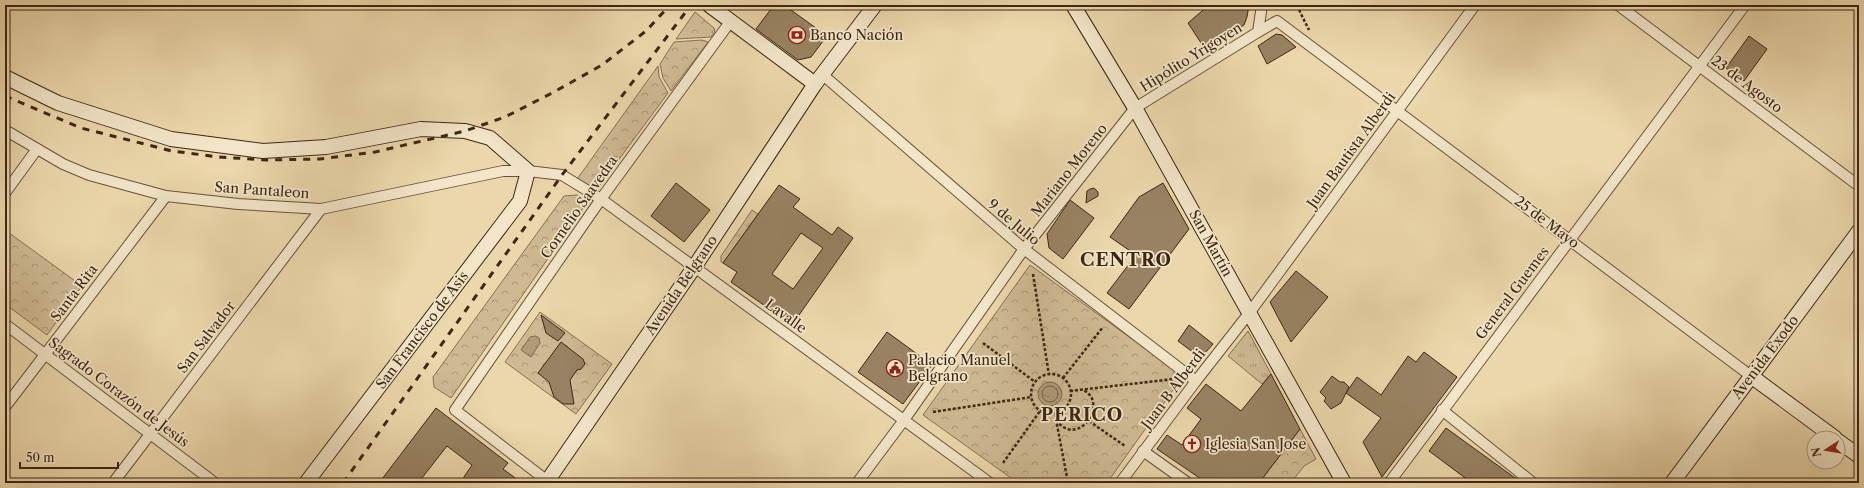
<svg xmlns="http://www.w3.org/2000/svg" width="1864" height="488" viewBox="0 0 1864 488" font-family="'Libre Caslon Text',serif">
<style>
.grass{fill:url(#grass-tufts);stroke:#867054}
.park{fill:url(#park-crowns);stroke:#867054}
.water{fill:url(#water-ripples);stroke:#826c50}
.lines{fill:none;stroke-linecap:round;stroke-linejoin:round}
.shore{stroke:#776046;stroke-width:1}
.building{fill:#988263;stroke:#3e2615;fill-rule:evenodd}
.street-casing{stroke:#69523a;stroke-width:12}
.secondary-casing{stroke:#3e2615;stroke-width:16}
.path{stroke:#3e2615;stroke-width:2.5;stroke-dasharray:3 2;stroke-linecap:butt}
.street{stroke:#f2e5c8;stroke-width:10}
.secondary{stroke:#f2e5c8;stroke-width:14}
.rail{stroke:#3e2615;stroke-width:3;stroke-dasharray:7 7;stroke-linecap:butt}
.labels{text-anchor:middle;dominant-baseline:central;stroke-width:3.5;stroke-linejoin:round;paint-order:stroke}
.poi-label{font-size:14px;fill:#3e2615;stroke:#f2e5c8;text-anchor:start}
.street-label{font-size:14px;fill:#3e2615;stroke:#f2e5c8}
.district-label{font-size:18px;font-weight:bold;letter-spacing:1px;fill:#3e2615;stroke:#f2e5c8}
</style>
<defs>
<pattern id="grass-tufts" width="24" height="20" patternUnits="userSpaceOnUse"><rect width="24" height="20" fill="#ceb992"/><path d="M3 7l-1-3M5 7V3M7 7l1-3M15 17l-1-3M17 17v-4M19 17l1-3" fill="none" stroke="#a99676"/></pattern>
<pattern id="park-crowns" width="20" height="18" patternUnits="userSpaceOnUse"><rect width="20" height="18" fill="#ceb992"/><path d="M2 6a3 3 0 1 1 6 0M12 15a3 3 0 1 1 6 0" fill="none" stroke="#a99676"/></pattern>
<pattern id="water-ripples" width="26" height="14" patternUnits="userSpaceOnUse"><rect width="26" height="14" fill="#b09b78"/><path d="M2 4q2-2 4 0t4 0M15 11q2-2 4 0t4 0" fill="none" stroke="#917e61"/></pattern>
</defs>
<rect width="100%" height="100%" fill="#ebd7ab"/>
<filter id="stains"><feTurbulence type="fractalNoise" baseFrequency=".005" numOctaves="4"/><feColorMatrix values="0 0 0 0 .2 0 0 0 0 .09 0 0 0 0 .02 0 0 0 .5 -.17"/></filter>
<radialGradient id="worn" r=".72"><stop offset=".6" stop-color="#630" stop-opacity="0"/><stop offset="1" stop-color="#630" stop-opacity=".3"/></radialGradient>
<g class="grass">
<polygon points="752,210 758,214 723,263 721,262 721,256"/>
<polygon points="1248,331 1271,374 1262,384 1228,356"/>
</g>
<g class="park">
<polygon points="695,12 714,28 715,31 711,37 676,39"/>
<polygon points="702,40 708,42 671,91 663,78 660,64 674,42"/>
<polygon points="658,66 659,77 668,93 597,189 579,189 575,182"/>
<polygon points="577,195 588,201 451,398 434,387 433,377 564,196"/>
<polygon points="5,230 82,286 47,335 5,304"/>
<polygon points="1030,265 1183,376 1107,483 1018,483 923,415"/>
<polygon points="540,312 612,364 576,414 505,362"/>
<polygon points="1300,429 1316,459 1304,466 1291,483 1259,483"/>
</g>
<g class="water">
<polygon points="535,336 539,338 540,343 531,357 521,350 530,337"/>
<circle cx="1050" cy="394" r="12"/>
</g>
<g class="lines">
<circle class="shore" cx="1050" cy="394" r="8"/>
</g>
<g class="building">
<polygon points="774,5 784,5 827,36 811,57 798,60 756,29"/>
<polygon points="1209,5 1249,5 1247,17 1244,25 1205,49 1188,23"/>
<polygon points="1276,34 1282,35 1296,47 1267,64 1258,46"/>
<polygon points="1749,36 1767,49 1744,81 1726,68"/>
<polygon points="676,183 710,210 684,242 651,216"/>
<polygon points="1163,183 1189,229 1129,309 1107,293 1136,255 1110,237 1139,197"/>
<path d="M779,185l21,14 -7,8 39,28 6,-8 15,11 -61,87 -61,-43 6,-10 -14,-9zM801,233l22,15 -30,41 -21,-15z"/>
<polygon points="1094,188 1098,192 1098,196 1086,203 1087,191 1090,189"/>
<polygon points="1070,200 1094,218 1063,259 1049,248 1047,234"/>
<polygon points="1296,271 1328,297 1291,342 1270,302"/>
<polygon points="541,315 565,333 558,341 546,333"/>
<polygon points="1189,325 1213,344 1205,353 1194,353 1178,341"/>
<polygon points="887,332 932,365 903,404 858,372"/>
<polygon points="561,342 583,359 585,364 581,369 577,370 570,380 574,404 563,404 554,397 549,382 538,373"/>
<polygon points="1424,352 1457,377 1382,477 1363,442 1381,418 1346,393 1357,377 1381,395 1408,356 1416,362"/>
<polygon points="1271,374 1300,429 1259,483 1207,483 1157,449 1167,435 1182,445 1201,419 1187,408 1206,384 1241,411"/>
<polygon points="1332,376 1340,382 1344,382 1349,387 1341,403 1331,409 1324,401 1326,398 1320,392"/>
<polygon points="436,408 508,463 503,469 522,483 460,483 472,465 447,446 418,483 379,483"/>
<polygon points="1446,428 1522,483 1472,483 1429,451"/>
</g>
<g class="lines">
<defs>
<g id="street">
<polyline points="1618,5 1859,186"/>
<polyline points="1258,32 1277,21 1751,376"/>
<polyline points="823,75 1024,249 1196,381"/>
<polyline points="5,130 63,164 89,175 166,196 238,204 321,209 503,171 528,171 562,175 601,199 990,483"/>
<polyline points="5,193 37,149"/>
<polyline points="5,324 215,483"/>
<polyline points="5,407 166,196"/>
<polyline points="1442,410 1533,483"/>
<polyline points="1143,451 1188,483"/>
<polyline points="113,483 321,209"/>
<polyline points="550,483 455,410 601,199 730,22"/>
<polyline points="857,483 904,420 1024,249 1135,108 1258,32 1262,5"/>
<polyline points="1120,483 1196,381 1250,312 1475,5"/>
<polyline points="1389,483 1745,5"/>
</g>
<g id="secondary">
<polyline points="709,5 815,84"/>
<polyline points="1073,5 1135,108 1344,483"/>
<polyline points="5,77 58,103 171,139 263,151 326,147 421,129 465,131 490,138 528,171 520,201 306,483"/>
<polyline points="1751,376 1835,438"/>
<polyline points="1838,441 1859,456"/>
<polyline points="546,483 695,266 815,84 875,5"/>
<polyline points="1672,483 1859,231"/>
</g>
</defs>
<use href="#street" class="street-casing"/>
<use href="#secondary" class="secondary-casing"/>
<g class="path">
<polyline points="1298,5 1300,12 1309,30"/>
<polyline points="1033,274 1049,375"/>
<polyline points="983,343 1035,382"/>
<circle cx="1051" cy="394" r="20"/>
<polyline points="1063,378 1103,327"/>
<polyline points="1070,391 1174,379"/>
<polyline points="933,412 1031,397"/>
<polyline points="1055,414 1068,483"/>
<path d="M1056,420c22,30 54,-18 27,-30"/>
<polyline points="1089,421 1125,446"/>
<polyline points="1003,463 1040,411"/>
</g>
<use href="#street" class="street"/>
<use href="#secondary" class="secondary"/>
<g class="rail">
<polyline points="5,96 81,128 172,151 219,157 267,160 320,159 375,152 465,131 505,117 554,92 602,65 646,31 670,5"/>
<polyline points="343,483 562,175 691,5"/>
</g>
</g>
<defs>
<symbol id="bank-ring" viewBox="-11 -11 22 22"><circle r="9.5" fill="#f2e5c8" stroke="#8f2418" stroke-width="1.5"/><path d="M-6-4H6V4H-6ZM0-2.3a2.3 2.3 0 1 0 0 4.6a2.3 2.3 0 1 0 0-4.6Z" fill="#8f2418"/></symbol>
<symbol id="civic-ring" viewBox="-11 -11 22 22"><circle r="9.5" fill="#f2e5c8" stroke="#8f2418" stroke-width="1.5"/><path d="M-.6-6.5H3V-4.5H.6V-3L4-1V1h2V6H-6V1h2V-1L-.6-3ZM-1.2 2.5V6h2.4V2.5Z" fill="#8f2418"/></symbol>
<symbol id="church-ring" viewBox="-11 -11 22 22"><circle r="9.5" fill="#f2e5c8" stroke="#8f2418" stroke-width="1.5"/><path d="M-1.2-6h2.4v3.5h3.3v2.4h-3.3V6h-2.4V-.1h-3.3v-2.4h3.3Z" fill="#8f2418"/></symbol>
</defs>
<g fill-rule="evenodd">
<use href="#bank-ring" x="787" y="25" width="20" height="20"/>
<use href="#civic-ring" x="885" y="358" width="20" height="20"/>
<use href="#church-ring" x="1182" y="434" width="20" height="20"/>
</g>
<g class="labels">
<g class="poi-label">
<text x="810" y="35">Banco Nación</text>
<text x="908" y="360">Palacio Manuel<tspan x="908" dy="16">Belgrano</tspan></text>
<text x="1205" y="444">Iglesia San Jose</text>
</g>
<g class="street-label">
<text transform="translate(1191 57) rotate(-32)">Hipólito Yrigoyen</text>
<text transform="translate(1747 84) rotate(37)">23 de Agosto</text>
<text transform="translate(1351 150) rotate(-54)">Juan Bautista Alberdi</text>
<text transform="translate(1069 170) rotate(-52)">Mariano Moreno</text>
<text transform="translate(262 190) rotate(4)">San Pantaleon</text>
<text transform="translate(579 207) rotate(-55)">Cornelio Saavedra</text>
<text transform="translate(1014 222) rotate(40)">9 de Julio</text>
<text transform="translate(1547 222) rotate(37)">25 de Mayo</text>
<text transform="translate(1211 243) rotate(61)">San Martín</text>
<text transform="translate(681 285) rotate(-56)">Avenida Belgrano</text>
<text transform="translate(74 293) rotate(-53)">Santa Rita</text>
<text transform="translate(1512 293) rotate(-53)">General Guemes</text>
<text transform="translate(786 316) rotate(36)">Lavalle</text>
<text transform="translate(422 330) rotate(-53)">San Francisco de Asis</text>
<text transform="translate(206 337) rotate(-53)">San Salvador</text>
<text transform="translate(1765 357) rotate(-53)">Avenida Exodo</text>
<text transform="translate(1173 389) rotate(-53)">Juan B Alberdi</text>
<text transform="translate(119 392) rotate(37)">Sagrado Corazón de Jesús</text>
</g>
<g class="district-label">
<text x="1126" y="260">CENTRO</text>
<text x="1082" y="415">PERICO</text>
</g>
</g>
<rect width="1864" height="488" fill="none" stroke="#ebd7ab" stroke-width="20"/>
<rect x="6" y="6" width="1852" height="476" fill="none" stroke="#3e2615" stroke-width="2"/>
<rect x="10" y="10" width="1844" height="468" fill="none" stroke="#3e2615"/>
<g transform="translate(1826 450) rotate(258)"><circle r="19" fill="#f2e5c8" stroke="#aa9980"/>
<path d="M0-3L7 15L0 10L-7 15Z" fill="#8f2418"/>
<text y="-6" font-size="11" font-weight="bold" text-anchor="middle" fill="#3e2615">N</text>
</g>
<path d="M20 462v6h98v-6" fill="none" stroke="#3e2615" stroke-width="2"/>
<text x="26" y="462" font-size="12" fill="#3e2615" stroke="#f2e5c8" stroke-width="3" paint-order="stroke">50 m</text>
<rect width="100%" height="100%" filter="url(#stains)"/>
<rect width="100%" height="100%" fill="url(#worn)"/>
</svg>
